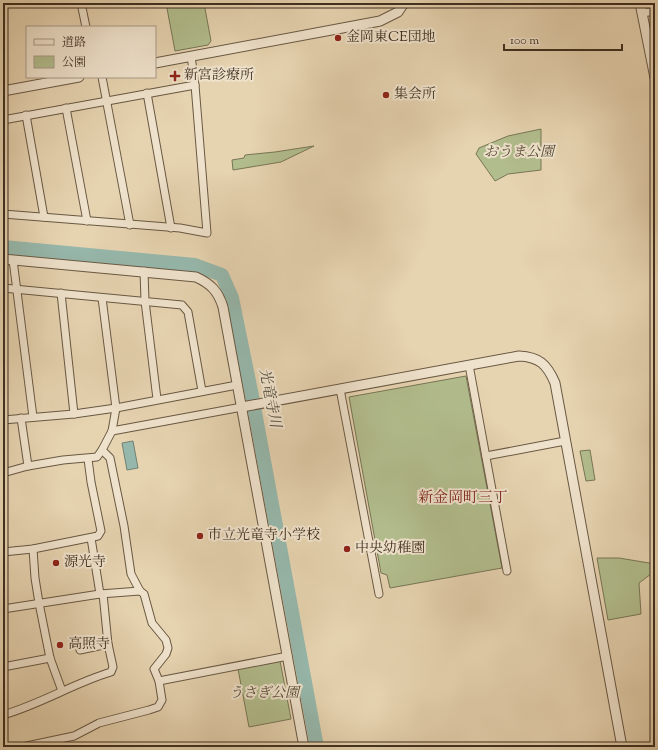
<svg xmlns="http://www.w3.org/2000/svg" width="658" height="750" viewBox="0 0 658 750" font-family="'Sorts Mill Goudy','Noto Serif JP',serif">
<style>
.green{fill:#b2bd8d;stroke:#787656}
.water{fill:#96b8ac;stroke:#738174}
.lines{fill:none;stroke-linecap:round;stroke-linejoin:round}
.river{stroke:#96b8ac;stroke-width:14}
.minor-casing{stroke:#695843;stroke-width:9}
.tertiary-casing{stroke:#695843;stroke-width:11}
.minor{stroke:#efe2cc;stroke-width:7}
.tertiary{stroke:#efe2cc;stroke-width:9}
.poi-dot{fill:#8f2418;stroke:#efe2cc;stroke-width:1.5}
.labels{text-anchor:middle;dominant-baseline:central;stroke-width:4;stroke-linejoin:round;paint-order:stroke}
.poi-label{font-size:14px;fill:#3f2f1f;stroke:#efe2cc;text-anchor:start}
.park-label{font-size:14px;font-style:italic;fill:#564b35;stroke:#efe2cc}
.water-label{font-size:15px;font-style:italic;fill:#504a3b;stroke:#efe2cc}
.neighbourhood-label{font-size:15px;fill:#7a1f14;stroke:#efe2cc}
</style>
<rect width="100%" height="100%" fill="#e6d3b0"/>
<filter id="stains"><feTurbulence type="fractalNoise" baseFrequency=".005" numOctaves="4"/><feColorMatrix values="0 0 0 0 .2 0 0 0 0 .09 0 0 0 0 .02 0 0 0 .5 -.17"/></filter>
<radialGradient id="worn" r=".72"><stop offset=".6" stop-color="#630" stop-opacity="0"/><stop offset="1" stop-color="#630" stop-opacity=".3"/></radialGradient>
<g class="green">
<polygon points="166,3 204,3 211,41 208,45 175,51"/>
<polygon points="541,129 541,170 508,174 495,181 476,154 479,148 508,136"/>
<polygon points="314,146 281,162 233,170 232,160 244,158 245,155 275,152"/>
<polygon points="466,376 502,568 390,588 387,575 381,573 349,397"/>
<polygon points="590,450 595,480 586,481 580,451"/>
<polygon points="597,558 619,558 655,564 655,571 639,583 641,614 608,620"/>
<polygon points="280,661 291,719 249,727 238,669"/>
</g>
<polygon class="water" points="133,441 138,468 127,470 122,443"/>
<g class="lines">
<polyline class="river" points="3,247 195,265 222,275 232,298 252,396 317,747"/>
<defs>
<g id="minor">
<polyline points="81,3 86,27"/>
<polyline points="642,13 655,11"/>
<polyline points="102,77 130,225"/>
<polyline points="147,93 171,228"/>
<polyline points="66,108 87,221"/>
<polyline points="26,115 44,217"/>
<polyline points="3,120 195,85"/>
<polyline points="3,214 180,228 207,233 195,85 191,56"/>
<polyline points="13,260 33,417"/>
<polyline points="144,271 145,301 157,399"/>
<polyline points="3,288 182,305 188,312 202,391"/>
<polyline points="61,293 74,414"/>
<polyline points="102,298 116,408 112,431 102,450 110,458 124,526 131,574 140,591 144,594 152,623 166,640 168,648 166,654 154,669 159,681 288,656"/>
<polyline points="469,365 507,571"/>
<polyline points="340,389 379,594"/>
<polyline points="21,418 28,466"/>
<polyline points="3,420 74,414 116,408 237,385"/>
<polyline points="112,431 242,407"/>
<polyline points="486,456 565,441"/>
<polyline points="3,473 28,466 63,460 97,457 102,450"/>
<polyline points="91,538 100,594"/>
<polyline points="33,549 35,578 39,603 50,658 62,691"/>
<polyline points="3,552 33,549 98,536 101,531 91,482 88,459"/>
<polyline points="3,609 100,594 140,591"/>
<polyline points="80,650 108,644"/>
<polyline points="3,667 50,658"/>
<path d="M3,715c38,-11 71,-32 108,-43l2,-5 -5,-23 -5,-50"/>
<polyline points="22,747 74,736 99,723 149,710 158,707 162,700 159,681"/>
</g>
<g id="tertiary">
<polyline points="640,3 655,78"/>
<polyline points="155,63 380,21 398,12 404,3"/>
<polyline points="3,91 79,77"/>
<path d="M3,259l193,18c15,7 22,14 27,30l81,440"/>
<path d="M242,407l277,-51c20,1 28,8 36,27l67,364"/>
</g>
</defs>
<use href="#minor" class="minor-casing"/>
<use href="#tertiary" class="tertiary-casing"/>
<use href="#minor" class="minor"/>
<use href="#tertiary" class="tertiary"/>
</g>
<g class="poi-dot">
<circle cx="338" cy="38" r="4"/>
<path d="M173 70h4v4h4v4h-4v4h-4v-4h-4v-4h4z"/>
<circle cx="386" cy="95" r="4"/>
<circle cx="200" cy="536" r="4"/>
<circle cx="347" cy="549" r="4"/>
<circle cx="56" cy="563" r="4"/>
<circle cx="60" cy="645" r="4"/>
</g>
<g class="labels">
<g class="poi-label">
<text x="346" y="38">金岡東CE団地</text>
<text x="184" y="76">新宮診療所</text>
<text x="394" y="95">集会所</text>
<text x="208" y="536">市立光竜寺小学校</text>
<text x="355" y="549">中央幼稚園</text>
<text x="64" y="563">源光寺</text>
<text x="68" y="645">高照寺</text>
</g>
<g class="park-label">
<text x="519" y="153">おうま公園</text>
<text x="264" y="694">うさぎ公園</text>
</g>
<g class="water-label">
<text transform="translate(269 398) rotate(79)">光竜寺川</text>
</g>
<g class="neighbourhood-label">
<text x="463" y="498">新金岡町三丁</text>
</g>
</g>
<rect width="658" height="750" fill="none" stroke="#e6d3b0" stroke-width="16"/>
<rect x="4" y="4" width="650" height="742" fill="none" stroke="#3f2f1f" stroke-width="2"/>
<rect x="8" y="8" width="642" height="734" fill="none" stroke="#3f2f1f"/>
<rect x="26" y="26" width="130" height="52" fill="#efe2cc" stroke="#a99a87"/>
<rect x="34" y="39" width="20" height="6" fill="#efe2cc" stroke="#a99a87"/>
<text x="62" y="46" font-size="12" fill="#3f2f1f">道路</text>
<rect x="34" y="56" width="20" height="12" fill="#b2bd8d" stroke="#a99a87"/>
<text x="62" y="66" font-size="12" fill="#3f2f1f">公園</text>
<path d="M504 44v6h118v-6" fill="none" stroke="#3f2f1f" stroke-width="2"/>
<text x="510" y="44" font-size="12" fill="#3f2f1f" stroke="#efe2cc" stroke-width="3" paint-order="stroke">100 m</text>
<rect width="100%" height="100%" filter="url(#stains)"/>
<rect width="100%" height="100%" fill="url(#worn)"/>
</svg>
